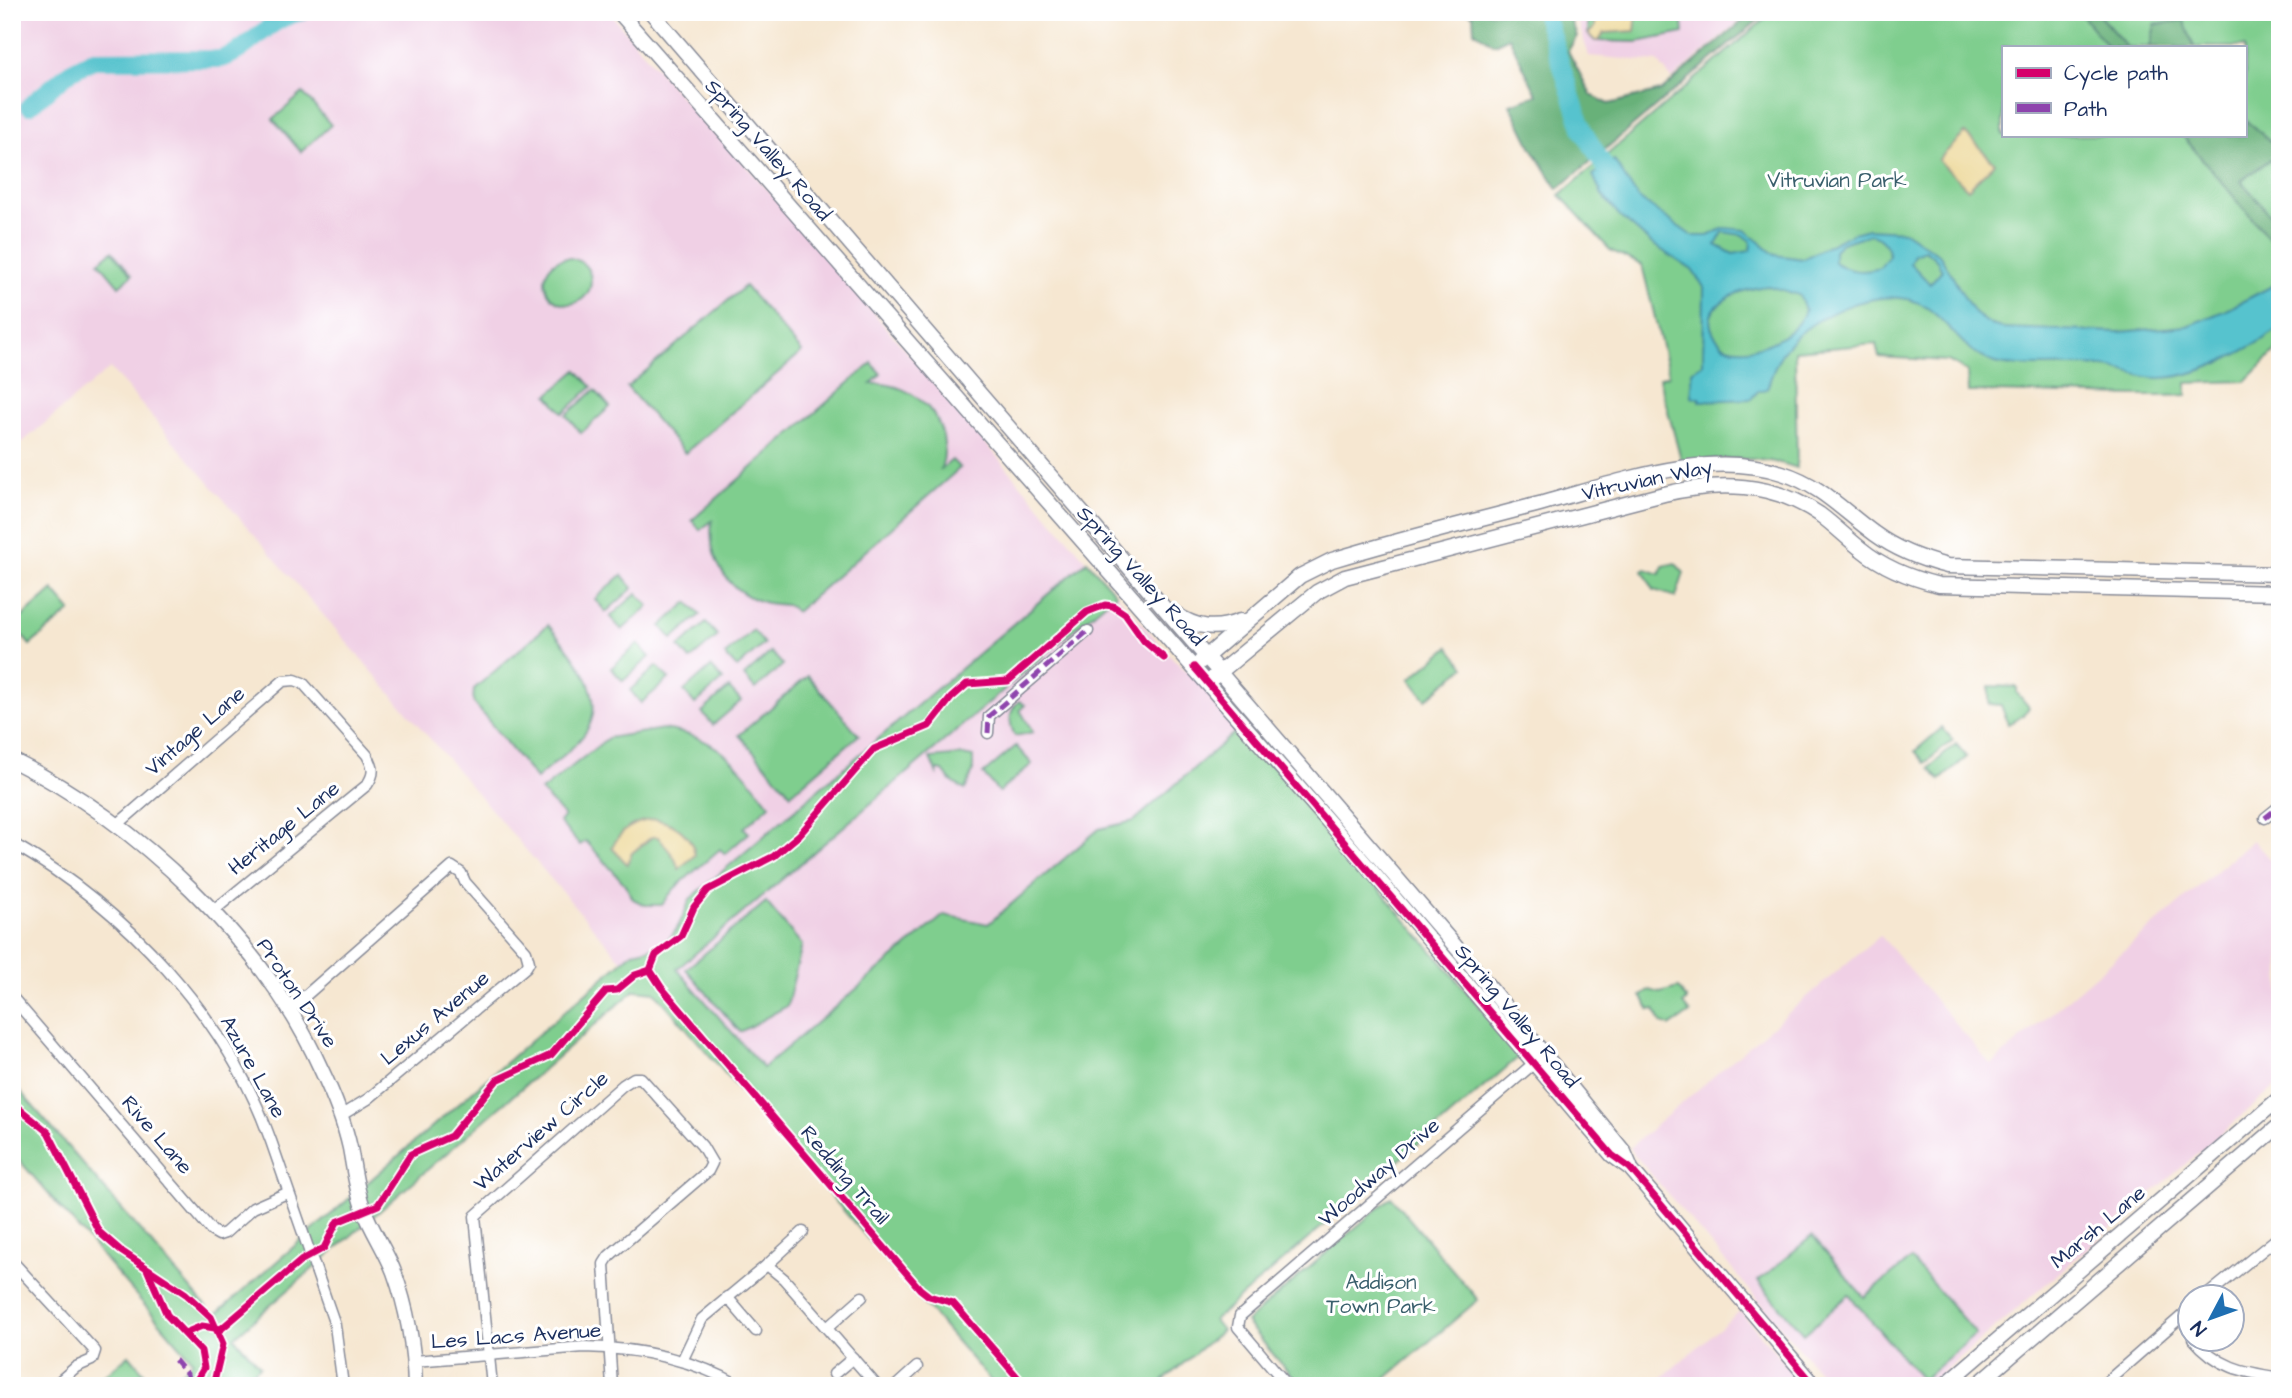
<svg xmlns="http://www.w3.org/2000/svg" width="2292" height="1398" viewBox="0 0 2292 1398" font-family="'Architects Daughter',sans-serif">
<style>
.built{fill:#f0d0e5}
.green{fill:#7fce8e;stroke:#4d7e76;stroke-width:2}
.forest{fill:#67b179;stroke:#41706c;stroke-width:2}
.sand{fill:#eeda9e;stroke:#84847e;stroke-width:2}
.water{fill:#56c3ce;stroke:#387996;stroke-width:2;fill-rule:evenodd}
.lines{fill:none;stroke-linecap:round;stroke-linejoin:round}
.river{stroke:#56c3ce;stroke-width:18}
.street-casing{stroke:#888b98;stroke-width:13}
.secondary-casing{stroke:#888b98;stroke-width:17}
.street{stroke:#fff;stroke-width:10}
.secondary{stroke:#fff;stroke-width:14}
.quiet{stroke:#8e44ad;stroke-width:5;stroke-dasharray:10 5;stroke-linecap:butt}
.cycleway-casing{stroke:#fff;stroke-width:11}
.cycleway{stroke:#d6006c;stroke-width:7}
.labels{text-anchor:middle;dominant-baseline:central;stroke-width:6;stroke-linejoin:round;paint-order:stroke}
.street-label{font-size:21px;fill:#1b2f5e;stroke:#fff}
.park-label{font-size:21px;fill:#395f6c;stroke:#fff}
</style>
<rect width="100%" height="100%" fill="#fff"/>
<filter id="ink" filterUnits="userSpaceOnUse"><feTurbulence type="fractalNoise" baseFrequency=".0143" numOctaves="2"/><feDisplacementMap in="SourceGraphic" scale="14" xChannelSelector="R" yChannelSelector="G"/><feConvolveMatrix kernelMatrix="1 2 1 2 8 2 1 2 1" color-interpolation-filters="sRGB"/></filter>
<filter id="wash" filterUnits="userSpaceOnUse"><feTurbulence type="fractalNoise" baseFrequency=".00686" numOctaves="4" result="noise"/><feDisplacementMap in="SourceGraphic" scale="28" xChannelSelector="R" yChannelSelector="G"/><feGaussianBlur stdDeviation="1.57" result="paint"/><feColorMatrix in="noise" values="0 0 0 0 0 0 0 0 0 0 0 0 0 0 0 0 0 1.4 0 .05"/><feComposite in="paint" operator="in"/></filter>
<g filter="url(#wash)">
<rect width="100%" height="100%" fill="#f6e7d1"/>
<g class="built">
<polygon points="12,12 609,12 708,129 726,143 746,165 1087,561 690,899 679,930 670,940 655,948 633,952 622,961 110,368 12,451"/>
<polygon points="1575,12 1750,12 1672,79 1658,62 1589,56"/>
<polygon points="1116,594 1174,660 1224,705 1241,727 1134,821 1099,829 988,924 944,915 762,1069 677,969"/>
<polygon points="2253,840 2280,871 2280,1083 1927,1386 1831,1386 1629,1148 1880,935 1991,1065"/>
<polygon points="1740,1311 1804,1386 1652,1386"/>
</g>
<g class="green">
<polygon points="1588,12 1682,12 1684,33 1637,42 1595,41 1588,34"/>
<path d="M1773,12h312l31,35h-113v88h188l89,103v109l-34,34 -59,2v12c-73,4 -146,-4 -219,-3l-1,-21 -19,-10 -69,-4 -3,-13 -81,7 2,117c-37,-13 -77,-10 -115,-5l-23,-85 10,-3 -27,-110 -32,-15 -50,-55z"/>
<polygon points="2096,12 2280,12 2280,149 2245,120 2245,47 2194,47 2184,21 2155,25 2150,47 2127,47"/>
<polygon points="303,93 331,125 301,152 273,119"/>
<polygon points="2280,152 2277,198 2280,226 2241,181"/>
<polygon points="112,251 132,275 119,286 99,262"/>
<circle cx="568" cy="281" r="23"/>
<polygon points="745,286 802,352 685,453 627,387"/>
<path d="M872,363l9,11 -10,10c46,-3 85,40 70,85l11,-9 8,8 -164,144c-9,-11 -16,-6 -29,-9 -39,-9 -60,-44 -55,-82l-12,9 -8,-10z"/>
<polygon points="577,370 592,387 563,413 548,395"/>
<polygon points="595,390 610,407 581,433 566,415"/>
<path d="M1087,561l29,33 -439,375 86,99 181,-153 44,9 111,-95 35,-8 107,-94 280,328 -307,265 8,10 -65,56h-162l-340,-394 -20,-2 -401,347 26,29 -23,20h-72l28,-25 -181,-209v-70l202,234 419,-364c39,-7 43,-17 57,-53z"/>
<polygon points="1675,563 1684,573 1676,597 1654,590 1643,571 1646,569 1660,574 1663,566"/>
<polygon points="622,575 633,588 606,612 595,599"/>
<polygon points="53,590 71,611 30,645 13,625"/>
<polygon points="637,593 649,606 622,630 610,617"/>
<polygon points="688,602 700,615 672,639 661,626"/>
<polygon points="706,623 718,636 690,660 679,647"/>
<path d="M548,625c23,26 61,69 39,105 -11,18 -35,34 -51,49l-63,-77 1,-13z"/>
<polygon points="753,630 764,644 737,668 725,655"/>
<polygon points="638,644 650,657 623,681 611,668"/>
<polygon points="1449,647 1465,667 1426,699 1410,679"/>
<polygon points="771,652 783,665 755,689 744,676"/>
<polygon points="657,666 669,679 641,703 630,690"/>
<polygon points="711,667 723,680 695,704 684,691"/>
<polygon points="808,676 859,735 791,794 739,735"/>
<polygon points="1989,686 2017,687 2017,693 2029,707 2024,715 2008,724 2001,705 1989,704"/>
<polygon points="729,688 741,701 713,725 702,712"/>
<path d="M1019,701l6,4 -5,5 13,22 -18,4c-6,-12 -7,-25 4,-35z"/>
<polygon points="1942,728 1953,740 1925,763 1915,751"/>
<path d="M663,729c56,8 74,34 107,76l-26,23 5,5 -24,21 -5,-5 -45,39 -13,17h-17l-12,-6 -9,-16 -38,-42 -6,4 -21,-23 5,-6 -23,-25 67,-53z"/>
<polygon points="1956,744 1967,757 1940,780 1929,768"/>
<polygon points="1016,746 1032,764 999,792 983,774"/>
<polygon points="963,755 973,757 973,771 965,790 951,781 943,771 938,770 937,774 930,758"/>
<polygon points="766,902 802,945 787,1006 740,1032 686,969"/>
<polygon points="1678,988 1687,1000 1683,1004 1690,1013 1671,1026 1661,1023 1655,1009 1650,1010 1641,996 1650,990 1660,993"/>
<polygon points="1391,1197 1478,1300 1377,1386 1300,1386 1246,1322"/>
<polygon points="1812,1236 1864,1297 1911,1259 1976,1334 1922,1380 1849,1295 1804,1334 1758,1281"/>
<polygon points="129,1355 153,1383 96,1386 94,1384"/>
</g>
<g class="forest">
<polygon points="1469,12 1567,12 1577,36 1568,51 1591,95 1609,104 1661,91 1753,12 1768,12 1558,189 1532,148 1510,104 1537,95 1509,37 1494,44 1474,31 1473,16"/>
<polygon points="2079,12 2096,12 2127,47 2108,47"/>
<polygon points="2184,20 2194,47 2150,47 2155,25"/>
<polygon points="2245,120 2280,149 2280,152 2241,181 2280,226 2280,235 2272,242 2182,135 2245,135"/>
</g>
<g class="sand">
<polygon points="1595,12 1637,12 1635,31 1604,33 1599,41 1595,41 1588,34 1595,27"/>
<polygon points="1965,133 1995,163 1968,189 1938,160"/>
<path d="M655,819c19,4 37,15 40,36l-16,14 -5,-12 -16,-20h-6l-20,16 -5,11 -15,-16c8,-19 23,-27 43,-29z"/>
</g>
<path class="water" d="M1614,160l23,37 55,39h16l16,-8 21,2 30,25 28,4 50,-26 15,-4 36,2 36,24 33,57 18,13 11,3 117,4 68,-6 37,-15 56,-29v46c-31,22 -82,50 -121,50 -16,0 -32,-7 -47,-10 -14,-2 -29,-2 -43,-2 -21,-1 -61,3 -79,-5 -30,-12 -42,-42 -69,-57 -39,-21 -112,12 -137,46 -8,12 -13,26 -17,39l-9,2 -7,8 -51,2v-3l-8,-1v-26l11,-7 1,-77 -12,-17 -41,-27 -31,-27 -18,-21 -9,-20zM1723,232l20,3 8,6 -1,10 -17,3 -17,-9zM1870,234c12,3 16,9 19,21l-9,13c-18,5 -30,4 -46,-6v-12l8,-7zM1925,250l12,10 5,10 -12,14 -20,-21 4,-9zM1769,286l30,9 6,15c-9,28 -54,47 -81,36 -39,-36 14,-58 45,-60z"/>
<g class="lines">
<g class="river">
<polyline points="1544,12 1583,131 1616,185"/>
<path d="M29,106l41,-34 23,-12 127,-1c33,-9 43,-39 82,-47"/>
</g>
</g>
</g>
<g filter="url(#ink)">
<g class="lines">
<defs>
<g id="street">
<polyline points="988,733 989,716 1088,631"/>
<polyline points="2265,818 2280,806"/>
<path d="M117,825l166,-144 12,-1 8,3 64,72c7,13 8,18 0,30l-155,127"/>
<path d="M12,843c113,65 215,174 259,298l64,184 8,61"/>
<polyline points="12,997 212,1231 219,1235 225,1233 253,1208 287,1193"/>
<polyline points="288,1011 452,867 461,873 465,882 526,951 529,962 526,967 368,1099 340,1116"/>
<polyline points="12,1261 95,1351 92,1360 76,1367 54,1386"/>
<polyline points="767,1265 803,1232"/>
<polyline points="2206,1296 2280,1236"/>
<polyline points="727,1297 756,1331"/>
<polyline points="827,1328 862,1297"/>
<path d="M2193,1338c25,30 50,34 87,40"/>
<path d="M414,1361l170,-14c54,1 109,12 156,39"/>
<polyline points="682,1361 702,1319 767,1265 784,1279 877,1386"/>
<polyline points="834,1374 853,1358"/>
<polyline points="492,1386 475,1216 623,1085 634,1078 641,1078 702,1146 712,1163 708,1171 609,1256 604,1264 612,1386"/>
<polyline points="896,1386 917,1367"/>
<polyline points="1288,1386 1238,1327 1240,1316 1540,1058"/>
<polyline points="2102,1386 2190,1309"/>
</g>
<g id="secondary">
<polyline points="619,12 1363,861 1612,1155 1630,1168 1815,1386"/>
<polyline points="651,12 1462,954 1624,1152 1630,1166"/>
<path d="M1174,613c22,15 41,18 66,8"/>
<path d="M1200,662l100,-86 32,-16c65,-20 130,-36 196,-53 79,-20 173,-60 254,-34 39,12 61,38 93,61 22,16 45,25 72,32l333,8"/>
<path d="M1214,677l103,-85 28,-15 319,-83c55,-13 108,-12 155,20 15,11 28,24 42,35 23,19 49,29 78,36l341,8"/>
<path d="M12,760c125,62 251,180 309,309 12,25 23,52 29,79 4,21 6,42 14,62 8,21 22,41 30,62 13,36 20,76 21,114"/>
<polyline points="1944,1386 2280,1098"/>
<polyline points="1976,1386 2280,1125"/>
</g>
</defs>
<use href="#street" class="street-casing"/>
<use href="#secondary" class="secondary-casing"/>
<use href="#street" class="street"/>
<use href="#secondary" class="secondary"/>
<g class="quiet">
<polyline points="988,733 989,716 1088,631"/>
<polyline points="2265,818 2280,806"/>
<polyline points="175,1360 187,1374 189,1385"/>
</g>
<defs>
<g id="cycleway">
<polyline points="1194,667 1612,1155 1630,1168 1815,1386"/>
<polyline points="650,970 661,987 920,1289 929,1296 953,1303 1025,1386"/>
<polyline points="12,1103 48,1132 99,1232 121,1251 186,1294 211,1317 223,1344 213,1386"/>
<polyline points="147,1269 167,1315 201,1351 204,1368 196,1381 188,1386"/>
<polyline points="185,1333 202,1326 221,1329 302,1260 324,1248 337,1222 378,1205 411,1154 451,1136 497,1080 551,1055 606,991 617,990 635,975 650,970 656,955 681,936 694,907 708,890 774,856 799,835 874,749 929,726 951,698 967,684 1008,681 1087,612 1105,605 1113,606 1125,614 1144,641 1164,658"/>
</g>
</defs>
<use href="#cycleway" class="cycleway-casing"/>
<use href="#cycleway" class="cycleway"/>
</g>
</g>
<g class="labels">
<g class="street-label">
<text transform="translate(768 150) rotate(49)">Spring Valley Road</text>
<text transform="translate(1647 480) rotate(-12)">Vitruvian Way</text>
<text transform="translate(1141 576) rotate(48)">Spring Valley Road</text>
<text transform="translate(195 731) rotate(-41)">Vintage Lane</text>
<text transform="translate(284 828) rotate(-39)">Heritage Lane</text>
<text transform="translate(297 993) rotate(56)">Proton Drive</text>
<text transform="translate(1517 1016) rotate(50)">Spring Valley Road</text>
<text transform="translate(435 1018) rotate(-40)">Lexus Avenue</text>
<text transform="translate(253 1067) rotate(61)">Azure Lane</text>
<text transform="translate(541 1131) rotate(-41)">Waterview Circle</text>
<text transform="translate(157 1135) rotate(49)">Rive Lane</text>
<text transform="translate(1379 1172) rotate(-41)">Woodway Drive</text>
<text transform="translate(845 1175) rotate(49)">Redding Trail</text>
<text transform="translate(2098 1227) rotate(-40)">Marsh Lane</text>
<text transform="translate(516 1336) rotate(-4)">Les Lacs Avenue</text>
</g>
<g class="park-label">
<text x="1837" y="180">Vitruvian Park</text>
<text x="1381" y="1282">Addison<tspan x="1381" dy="24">Town Park</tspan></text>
</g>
</g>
<rect width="2292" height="1398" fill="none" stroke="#fff" stroke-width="42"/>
<rect x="2002" y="46" width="245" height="91" fill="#ffffff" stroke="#a4acbf" stroke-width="2"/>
<rect x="2016" y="68" width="35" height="10" fill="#d6006c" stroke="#a4acbf" stroke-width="2"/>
<text x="2064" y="80" font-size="21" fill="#1b2f5e">Cycle path</text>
<rect x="2016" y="103" width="35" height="10" fill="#8e44ad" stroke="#a4acbf" stroke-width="2"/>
<text x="2064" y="116" font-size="21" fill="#1b2f5e">Path</text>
<g transform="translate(2211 1318) rotate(229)"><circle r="33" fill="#ffffff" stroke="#a4acbf" stroke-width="2"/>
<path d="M0-5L12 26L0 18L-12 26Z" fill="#1f6fb2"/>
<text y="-10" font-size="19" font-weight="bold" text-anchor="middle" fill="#1b2f5e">N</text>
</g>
</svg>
